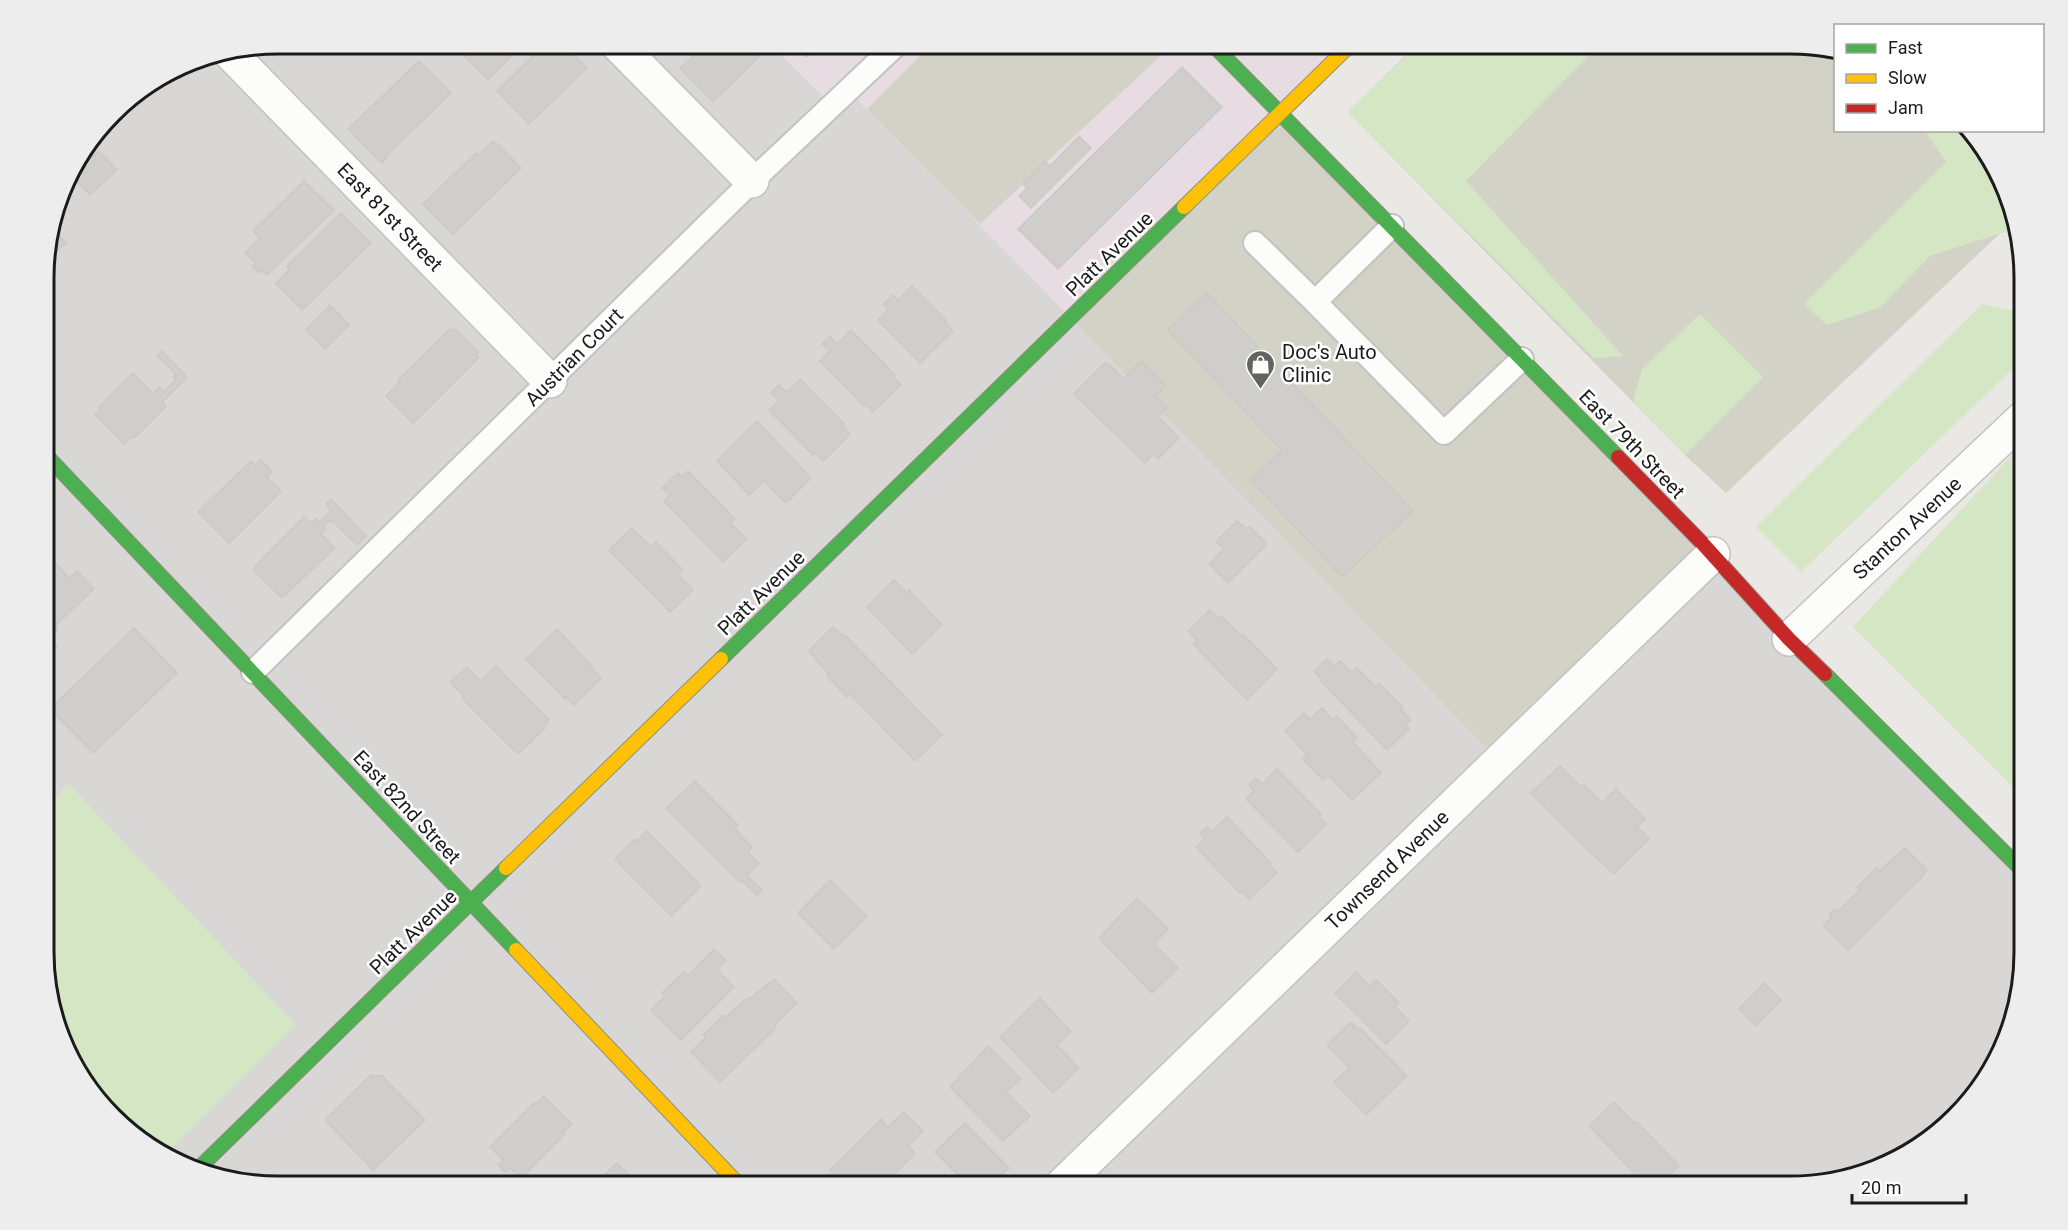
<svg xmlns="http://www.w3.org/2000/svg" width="2068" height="1230" viewBox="0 0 2068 1230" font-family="Roboto,sans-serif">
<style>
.residential{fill:#d8d7d5}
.industrial{fill:#e7dce2}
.construction{fill:#d2d2c6}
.grass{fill:#d5e6c4}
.building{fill:#d0cecb;stroke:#ccc9c5;stroke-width:1.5}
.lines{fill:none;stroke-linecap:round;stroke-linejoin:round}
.lane-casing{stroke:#c2c2c0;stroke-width:26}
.street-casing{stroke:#c2c2c0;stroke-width:36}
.fast-casing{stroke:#8f917e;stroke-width:16}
.slow-casing{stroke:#8f917e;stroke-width:16}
.jam-casing{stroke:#8f917e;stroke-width:16}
.lane{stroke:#fcfcfb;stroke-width:22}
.street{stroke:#fcfcfb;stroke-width:33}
.fast{stroke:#4caf50;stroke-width:14}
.slow{stroke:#ffc107;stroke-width:14}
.jam{stroke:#c62828;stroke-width:14}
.labels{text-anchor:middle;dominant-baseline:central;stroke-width:5;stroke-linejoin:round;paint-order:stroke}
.street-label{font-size:20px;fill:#1b1b1b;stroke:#fff}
.poi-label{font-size:20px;fill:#1b1b1b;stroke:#fff;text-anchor:start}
.rim{fill:none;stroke:#1b1b1b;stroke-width:3}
</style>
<rect width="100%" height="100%" fill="#e9e8e4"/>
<polygon class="residential" points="278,44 771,44 832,105 848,90 1071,318 1713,554 2024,872 2024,967 1993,1069 1955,1118 1907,1155 1805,1186 278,1186 217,1178 161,1155 83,1082 45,982 45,248 68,174 123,102 189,61"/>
<polygon class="industrial" points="771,44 1351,44 1071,318 848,90 832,105"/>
<g class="construction">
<polygon points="932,44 1160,44 1167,50 980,224 867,109"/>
<polygon points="1417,44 1790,44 1835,50 1836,130 1970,131 1993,161 2012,222 1726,493 1685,455 1348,112"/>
<polygon points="1281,113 1713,554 1499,761 1071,318"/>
</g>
<g class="grass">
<polygon points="1418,44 1600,44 1466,181 1623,356 1594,358 1348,112"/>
<polygon points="1925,131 1970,131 1993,161 2013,226 2008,231 1930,256 1881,307 1827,325 1804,304 1946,162"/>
<polygon points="1982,304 2024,313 2024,358 1801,572 1756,527"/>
<polygon points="1700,314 1763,377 1685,455 1633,402 1642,369"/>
<polygon points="2024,442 2024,798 1853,627"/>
<polygon points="69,784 296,1025 164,1156 83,1082 45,982 45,806"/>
</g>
<g class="building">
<polygon points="279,44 271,51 266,46 278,44"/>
<polygon points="459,44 524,44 488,80 455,47"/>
<polygon points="545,44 563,44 587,68 529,124 497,91"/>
<polygon points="707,44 769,44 771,45 713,102 680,68"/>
<polygon points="793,44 820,44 806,57"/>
<polygon points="419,61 451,93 391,151 382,163 348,129"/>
<polygon points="1182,67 1222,107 1058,269 1018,229"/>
<polygon points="1079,136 1091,148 1031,208 1019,196 1027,188 1023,184 1045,161 1050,166"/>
<polygon points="493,141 499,145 521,168 453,234 423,204 476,153 478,155"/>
<polygon points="99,151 117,170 90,195 72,176"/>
<polygon points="304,181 334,210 267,275 262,270 259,273 252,266 256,263 245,253 260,238 253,231"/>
<polygon points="341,213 371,243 302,310 276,283 290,269 287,266"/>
<polygon points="52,228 66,243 53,255 55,257 45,266 45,248"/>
<polygon points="912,286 947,321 945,323 953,331 920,363 878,320 889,309 884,304 893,295 898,300"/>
<polygon points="1207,293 1413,511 1342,577 1251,480 1282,450 1168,330"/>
<polygon points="330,305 349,325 325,349 306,330"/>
<polygon points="451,328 454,331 456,329 478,352 476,354 479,357 413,423 386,396 400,382 398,380"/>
<polygon points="851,330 895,375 893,377 901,385 873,412 865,404 864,406 820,361 830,351 822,344 830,336 837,344"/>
<polygon points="162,351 187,377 162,402 166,406 134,438 132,436 124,444 95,415 101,409 99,407 133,373 153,393 160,387 164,392 176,379 173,377 176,374 157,356"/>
<polygon points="1141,361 1166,386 1155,396 1167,408 1158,417 1179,438 1158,459 1153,454 1145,463 1074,394 1106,362 1124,379"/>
<polygon points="800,379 844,424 842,426 850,434 823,461 815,453 813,455 769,410 779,401 771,393 779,385 787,393"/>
<polygon points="757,421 811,478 786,503 764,481 749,495 717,461"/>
<polygon points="261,460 272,472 267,477 281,491 229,543 198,512 251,461 255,465"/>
<polygon points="688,471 735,519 731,523 746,539 723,562 664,501 670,495 662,488 678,473 682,477"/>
<polygon points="331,499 366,536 357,545 333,521 331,522 329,521 324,526 326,528 321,534 335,548 282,598 253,570 259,562 304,517 311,523 316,519 320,522 331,510 326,504"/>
<polygon points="1237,521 1246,529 1249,526 1267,544 1228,583 1209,564 1224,549 1216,542"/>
<polygon points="632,528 651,547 656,542 683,570 678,575 693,590 670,612 609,550"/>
<polygon points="54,561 69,578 77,571 94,589 57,624 57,631 49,639 57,647 45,657 45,569"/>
<polygon points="894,580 907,593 909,590 942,625 912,654 867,607"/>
<polygon points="1210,610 1219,619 1221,616 1241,636 1243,634 1277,669 1247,700 1193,644 1197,640 1188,631"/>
<polygon points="833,627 843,636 844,634 942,735 915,761 850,694 847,697 827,676 829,675 809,651"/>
<polygon points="134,628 177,673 93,753 50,709"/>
<polygon points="557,629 592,666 591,667 601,678 574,705 566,697 565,699 526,659"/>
<polygon points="1327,659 1334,666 1340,661 1352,673 1357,668 1375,686 1379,683 1403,708 1401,710 1411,720 1406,725 1409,729 1387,750 1320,680 1321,679 1314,671"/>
<polygon points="496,666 549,720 543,726 545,728 518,754 462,698 464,696 450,682 467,667 480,681"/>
<polygon points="1322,708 1333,720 1337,716 1357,738 1353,742 1381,773 1352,800 1328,775 1323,780 1303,759 1307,755 1285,731 1304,713 1310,719"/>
<polygon points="1560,766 1581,787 1584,785 1602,803 1616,789 1645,819 1637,827 1649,839 1614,874 1578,841 1531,793"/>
<polygon points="1277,769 1321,814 1319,817 1326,824 1298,852 1246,799 1254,791 1249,785 1256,778 1262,784"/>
<polygon points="695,781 738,825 735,829 752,847 748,852 759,864 747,875 762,890 757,896 742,880 740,882 666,808"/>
<polygon points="1227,817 1271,863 1269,864 1277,873 1249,899 1242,892 1240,893 1196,847 1205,838 1200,833 1207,827 1212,832"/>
<polygon points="647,831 701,886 671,916 615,859 635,839 637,841"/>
<polygon points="1905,848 1927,870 1924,873 1925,874 1848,950 1823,925 1832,917 1830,914 1835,909 1838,911 1860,890 1857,887 1877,868 1879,871"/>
<polygon points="830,880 867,916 834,949 798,913"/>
<polygon points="1137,898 1168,929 1154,944 1178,968 1152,993 1099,938"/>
<polygon points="714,949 726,961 717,970 734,987 681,1040 651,1010 665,996 662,993 684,972 688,976"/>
<polygon points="1356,972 1370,986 1376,980 1399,1003 1395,1007 1409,1021 1386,1044 1335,993"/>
<polygon points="774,979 797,1003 774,1026 776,1028 720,1082 691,1052 706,1037 703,1035 724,1015 726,1017 746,999 748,1000"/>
<polygon points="1764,983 1781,1000 1756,1026 1739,1009"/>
<polygon points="1040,998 1071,1032 1057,1045 1079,1068 1053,1093 1000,1037"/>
<polygon points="1351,1022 1358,1030 1360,1028 1407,1076 1366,1115 1334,1082 1349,1068 1327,1045"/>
<polygon points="988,1046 1021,1079 1006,1092 1030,1116 1003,1141 950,1087"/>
<polygon points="371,1075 382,1076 425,1120 373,1170 325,1120"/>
<polygon points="544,1096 572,1124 563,1132 565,1134 521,1178 510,1168 505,1172 498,1165 503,1160 490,1147 534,1103 536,1104"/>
<polygon points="1614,1102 1634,1123 1636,1121 1679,1166 1658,1186 1647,1186 1589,1126"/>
<polygon points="904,1112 923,1131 908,1146 915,1153 882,1186 831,1186 829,1184 836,1176 830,1170 881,1119 888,1127"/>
<polygon points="965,1123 1009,1168 990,1186 969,1186 935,1152"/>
<polygon points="617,1163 640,1186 594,1186"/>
</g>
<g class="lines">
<defs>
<g id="lane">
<polyline points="1392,226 1315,302 1444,433 1522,359"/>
<polyline points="1255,243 1315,302"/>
<polyline points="253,672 752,181 897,44"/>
</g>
<g id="street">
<polyline points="617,44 752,181"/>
<polyline points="230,53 550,381"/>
<polyline points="1789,639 2024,417"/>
<polyline points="1061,1186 1713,554"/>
</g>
<g id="fast">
<polyline points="1212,44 1618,457"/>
<polyline points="45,454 516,950"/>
<polyline points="721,659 1184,207"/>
<polyline points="1825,674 2024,872"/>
<polyline points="197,1170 506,868"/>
</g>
<g id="slow">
<polyline points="1184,207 1351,44"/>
<polyline points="506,868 721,659"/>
<polyline points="516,950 740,1186"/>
</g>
<polyline id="jam" points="1618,457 1703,544 1789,639 1825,674"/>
</defs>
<use href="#lane" class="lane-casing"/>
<use href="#street" class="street-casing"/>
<use href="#fast" class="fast-casing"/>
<use href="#slow" class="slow-casing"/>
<use href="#jam" class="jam-casing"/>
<use href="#lane" class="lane"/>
<use href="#street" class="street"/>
<use href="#fast" class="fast"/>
<use href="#slow" class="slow"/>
<use href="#jam" class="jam"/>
</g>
<defs>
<symbol id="shop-pin" viewBox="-11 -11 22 30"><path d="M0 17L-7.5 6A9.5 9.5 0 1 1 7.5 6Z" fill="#636361" stroke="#fff"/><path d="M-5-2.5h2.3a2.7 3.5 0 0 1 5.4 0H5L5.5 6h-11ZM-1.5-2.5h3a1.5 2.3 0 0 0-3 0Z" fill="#fff"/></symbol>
</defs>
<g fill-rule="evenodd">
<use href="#shop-pin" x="1244" y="348" width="33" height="45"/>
</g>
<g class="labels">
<g class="street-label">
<text transform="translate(390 217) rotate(46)">East 81st Street</text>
<text transform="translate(1109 254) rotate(-44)">Platt Avenue</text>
<text transform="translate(574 357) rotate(-45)">Austrian Court</text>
<text transform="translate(1632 444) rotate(46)">East 79th Street</text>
<text transform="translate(1907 528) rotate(-43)">Stanton Avenue</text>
<text transform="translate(761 593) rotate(-44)">Platt Avenue</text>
<text transform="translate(407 807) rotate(47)">East 82nd Street</text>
<text transform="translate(1387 870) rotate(-44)">Townsend Avenue</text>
<text transform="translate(413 932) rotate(-44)">Platt Avenue</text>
</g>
<g class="poi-label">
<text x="1282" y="352">Doc's Auto<tspan x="1282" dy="23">Clinic</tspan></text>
</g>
</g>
<path d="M0 0H2068V1230H0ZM278 54H1790A224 224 0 0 1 2014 278V952A224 224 0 0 1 1790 1176H278A224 224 0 0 1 54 952V278A224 224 0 0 1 278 54Z" fill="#ededed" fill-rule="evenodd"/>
<path class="rim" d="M278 54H1790A224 224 0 0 1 2014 278V952A224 224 0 0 1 1790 1176H278A224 224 0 0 1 54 952V278A224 224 0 0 1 278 54Z"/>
<rect x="1834" y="24" width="210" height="108" fill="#ffffff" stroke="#a4a4a4" stroke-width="1.5"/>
<rect x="1846" y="44" width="30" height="9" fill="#4caf50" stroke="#a4a4a4" stroke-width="1.5"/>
<text x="1888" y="54" font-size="18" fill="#1b1b1b">Fast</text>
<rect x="1846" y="74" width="30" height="9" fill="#ffc107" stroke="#a4a4a4" stroke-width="1.5"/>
<text x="1888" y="84" font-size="18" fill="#1b1b1b">Slow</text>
<rect x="1846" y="104" width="30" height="9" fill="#c62828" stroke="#a4a4a4" stroke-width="1.5"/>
<text x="1888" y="114" font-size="18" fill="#1b1b1b">Jam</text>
<path d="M1852 1194v9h114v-9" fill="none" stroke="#1b1b1b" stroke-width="3"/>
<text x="1861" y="1194" font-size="18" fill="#1b1b1b" stroke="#ffffff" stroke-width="4.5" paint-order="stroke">20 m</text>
</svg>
